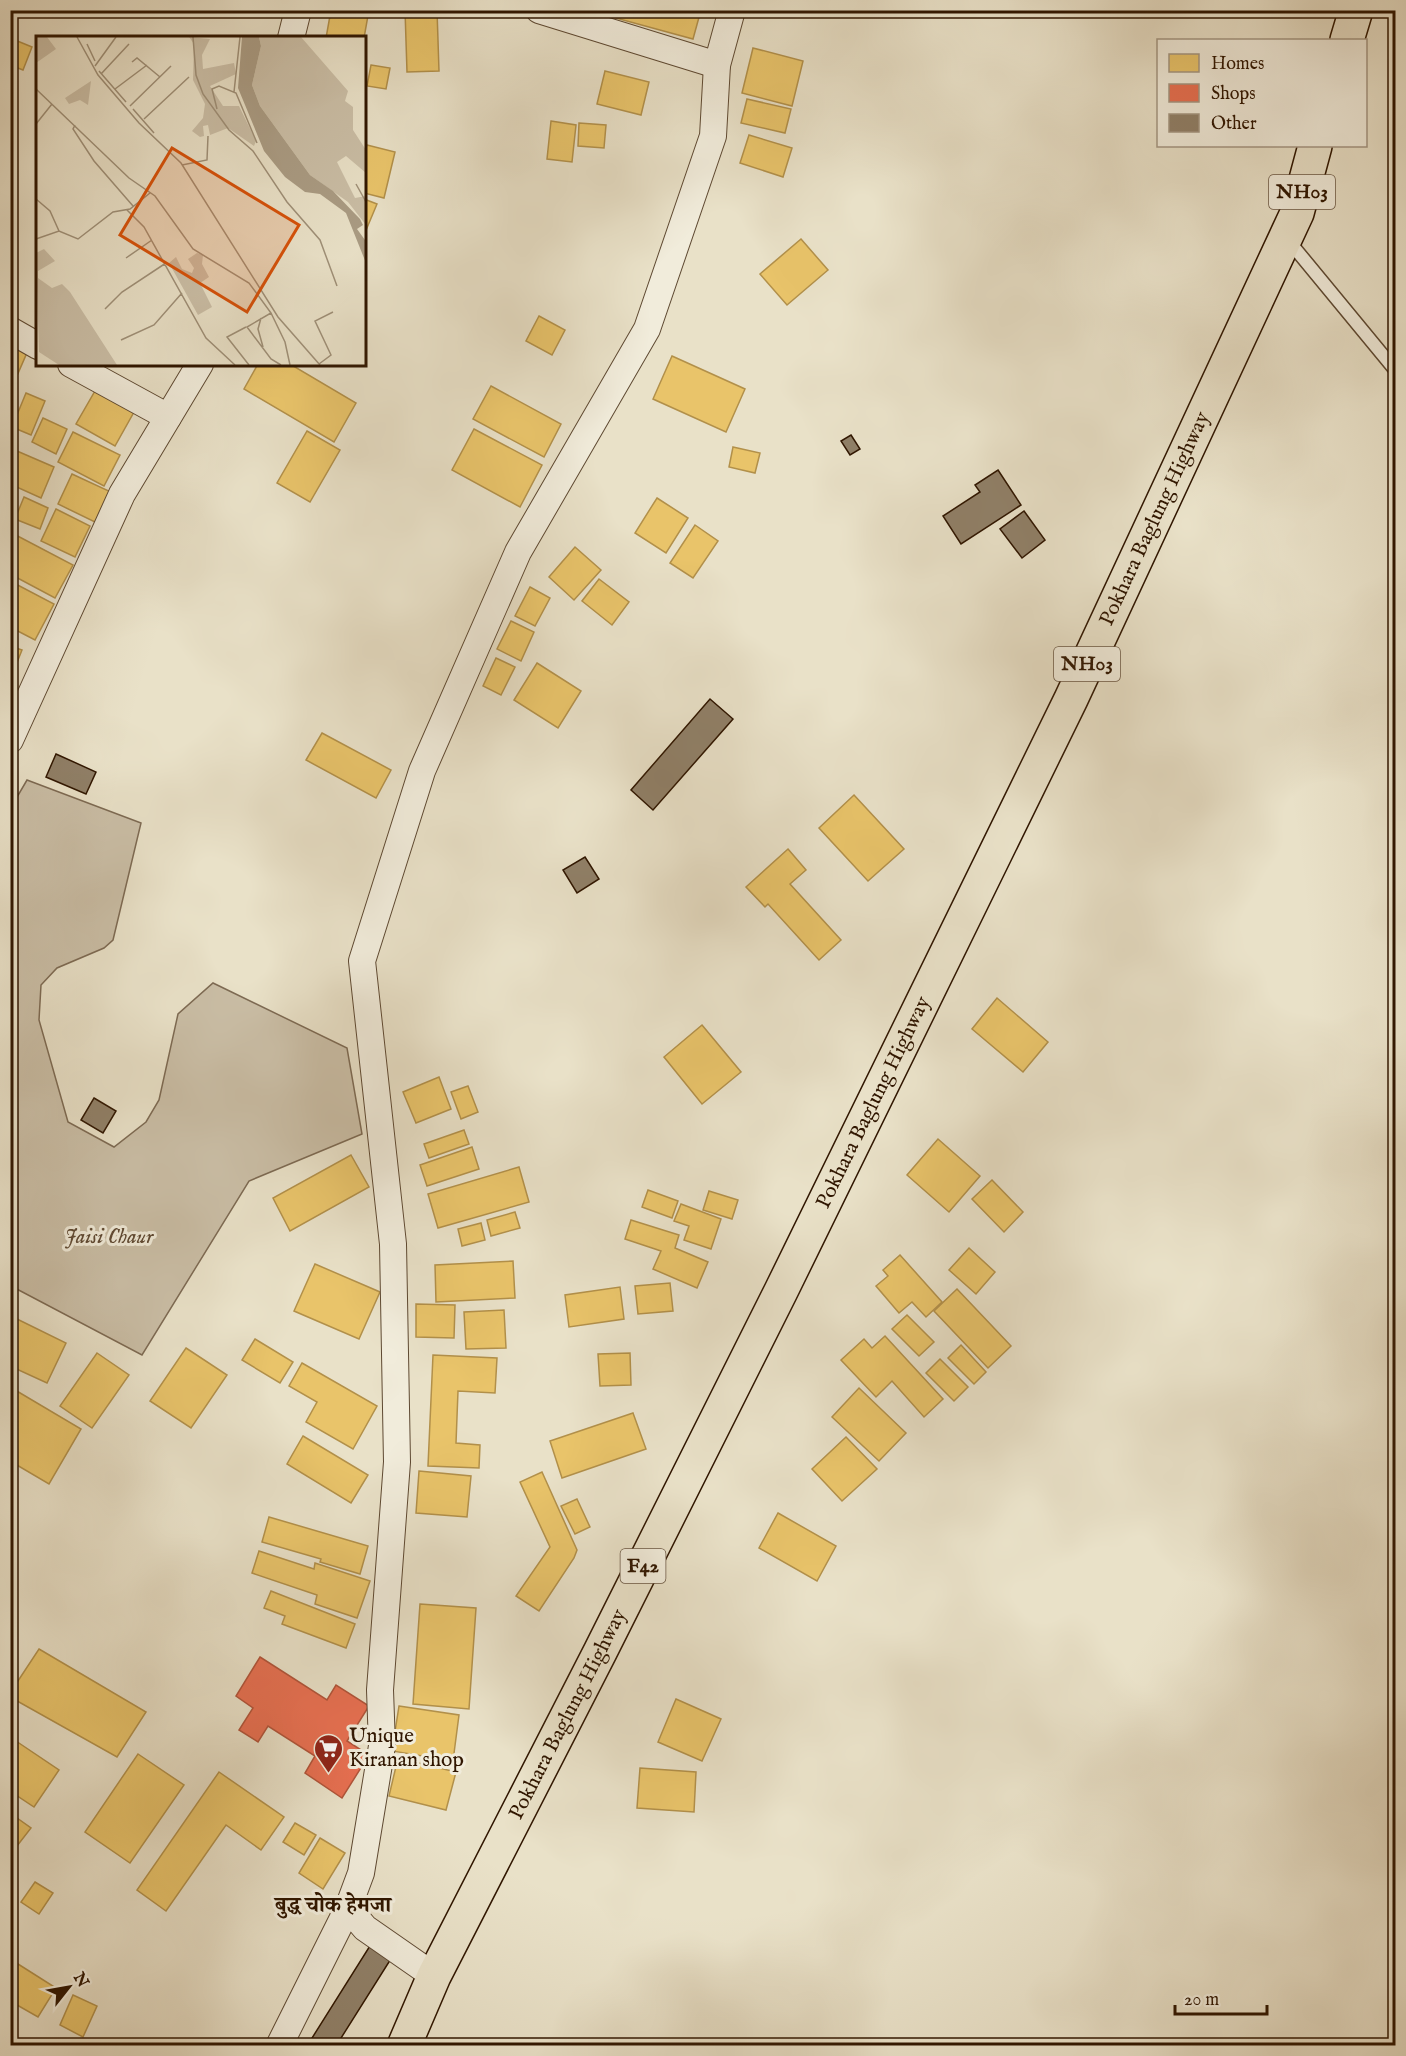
<svg xmlns="http://www.w3.org/2000/svg" width="1406" height="2056" viewBox="0 0 1406 2056" font-family="'IM FELL English','Noto Serif Devanagari',serif">
<style>
.green{fill:#cabea6;stroke:#7d6a53;stroke-width:1.5}
.homes{fill:#e9c46a;stroke:#b2904a;stroke-width:1.5}
.shops{fill:#e76f51;stroke:#b05439;stroke-width:1.5}
.building{fill:#908068;stroke:#301600;stroke-width:1.5}
.lines{fill:none;stroke-linecap:round;stroke-linejoin:round}
.service-casing{stroke:#5e4932;stroke-width:15}
.minor-casing{stroke:#5e4932;stroke-width:28}
.trunk-casing{stroke:#301600;stroke-width:36}
.service{stroke:#f1ecdb;stroke-width:12}
.minor{stroke:#f1ecdb;stroke-width:26}
.trunk{stroke:#e9e1c8;stroke-width:33}
.labels{text-anchor:middle;dominant-baseline:central;stroke-width:6;stroke-linejoin:round;paint-order:stroke}
.shield{fill:#f1ecdb;stroke:#6a5642;stroke-width:1.5}
.shield-label{font-size:20px;font-weight:bold;fill:#301600}
.street-label{font-size:21px;fill:#301600;stroke:#f1ecdb}
.park-label{font-size:21px;font-style:italic;fill:#5e4832;stroke:#f1ecdb}
.poi-label{font-size:21px;fill:#301600;stroke:#f1ecdb;text-anchor:start}
.neighbourhood-label{font-size:22px;font-weight:bold;fill:#301600;stroke:#f1ecdb}
.inset-road{fill:none;stroke:#9f9078;stroke-width:1.5}
.view{fill:#d6520b;fill-opacity:0.15;stroke:#d6520b;stroke-width:3}
.inset-edge{fill:none;stroke:#301600;stroke-width:3}
</style>
<rect width="100%" height="100%" fill="#e9e1c8"/>
<filter id="stains"><feTurbulence type="fractalNoise" baseFrequency=".00333" numOctaves="4"/><feColorMatrix values="0 0 0 0 .2 0 0 0 0 .09 0 0 0 0 .02 0 0 0 .5 -.17"/></filter>
<radialGradient id="worn" r=".72"><stop offset=".6" stop-color="#630" stop-opacity="0"/><stop offset="1" stop-color="#630" stop-opacity=".3"/></radialGradient>
<polygon class="green" points="27,780 141,823 113,940 104,948 57,968 41,985 39,1020 68,1122 114,1147 146,1122 159,1100 178,1014 213,983 347,1048 362,1134 249,1181 142,1355 11,1286 10,809"/>
<g class="homes">
<polygon points="331,10 369,10 364,38 326,38"/>
<polygon points="405,10 437,10 439,71 407,72"/>
<polygon points="613,10 701,10 693,39 612,17"/>
<polygon points="10,38 32,47 23,70 10,65"/>
<polygon points="753,48 803,61 792,106 742,93"/>
<polygon points="371,65 390,68 386,89 367,86"/>
<polygon points="605,71 649,82 641,115 597,104"/>
<polygon points="747,99 791,109 785,133 741,123"/>
<polygon points="551,121 576,125 572,162 547,159"/>
<polygon points="579,123 606,125 604,148 578,146"/>
<polygon points="749,135 792,148 783,177 740,163"/>
<polygon points="367,145 395,152 384,198 364,193 364,155"/>
<polygon points="364,199 377,204 364,235"/>
<polygon points="801,239 828,270 787,305 760,274"/>
<polygon points="539,316 565,330 552,355 526,341"/>
<polygon points="10,339 29,348 16,378 10,376"/>
<polygon points="672,356 745,389 726,432 653,399"/>
<polygon points="258,364 290,364 356,403 334,442 244,389"/>
<polygon points="491,386 561,424 544,457 473,419"/>
<polygon points="95,391 134,412 115,446 76,424"/>
<polygon points="26,393 45,401 31,435 12,427"/>
<polygon points="43,418 67,429 56,454 32,442"/>
<polygon points="474,429 542,465 520,507 452,470"/>
<polygon points="307,431 340,450 310,502 277,483"/>
<polygon points="73,432 120,455 104,486 58,462"/>
<polygon points="733,447 760,453 755,473 729,467"/>
<polygon points="10,448 54,467 41,498 10,484"/>
<polygon points="72,474 111,492 97,523 58,504"/>
<polygon points="24,497 48,508 40,529 15,519"/>
<polygon points="657,498 688,518 666,553 635,533"/>
<polygon points="56,509 90,526 75,557 41,541"/>
<polygon points="695,525 718,541 693,578 670,563"/>
<polygon points="10,532 73,565 55,598 10,574"/>
<polygon points="575,547 601,570 574,600 549,577"/>
<polygon points="599,579 629,602 612,625 582,601"/>
<polygon points="10,581 54,604 35,640 10,627"/>
<polygon points="530,587 550,598 535,626 515,616"/>
<polygon points="511,621 534,632 521,661 497,649"/>
<polygon points="10,646 22,650 12,675 10,674"/>
<polygon points="496,658 515,667 501,695 483,686"/>
<polygon points="537,663 581,691 558,728 514,700"/>
<polygon points="322,733 391,770 376,798 306,760"/>
<polygon points="854,795 904,849 868,881 819,828"/>
<polygon points="788,849 806,870 790,884 841,940 819,960 768,904 765,907 746,887"/>
<polygon points="997,998 1048,1042 1023,1072 972,1029"/>
<polygon points="702,1025 741,1072 702,1104 664,1057"/>
<polygon points="439,1077 451,1109 416,1123 403,1092"/>
<polygon points="468,1086 478,1112 461,1119 451,1092"/>
<polygon points="464,1130 469,1144 429,1158 424,1144"/>
<polygon points="938,1139 980,1176 949,1212 907,1175"/>
<polygon points="472,1147 479,1169 427,1186 420,1165"/>
<polygon points="351,1155 369,1187 290,1231 273,1198"/>
<polygon points="519,1167 529,1202 438,1228 428,1194"/>
<polygon points="992,1180 1023,1212 1004,1232 972,1199"/>
<polygon points="648,1190 678,1201 672,1218 642,1207"/>
<polygon points="709,1191 738,1200 732,1219 703,1210"/>
<polygon points="681,1204 721,1219 711,1249 684,1240 689,1226 674,1221"/>
<polygon points="515,1212 520,1228 491,1236 487,1220"/>
<polygon points="631,1220 679,1235 675,1248 708,1262 697,1288 653,1269 661,1251 625,1239"/>
<polygon points="481,1223 485,1240 462,1246 458,1229"/>
<polygon points="969,1248 995,1272 976,1294 949,1270"/>
<polygon points="900,1255 942,1302 926,1317 912,1302 899,1313 876,1286 888,1276 883,1270"/>
<polygon points="513,1261 515,1298 436,1302 435,1265"/>
<polygon points="315,1264 380,1292 359,1339 294,1311"/>
<polygon points="670,1283 673,1311 638,1314 635,1286"/>
<polygon points="620,1287 624,1319 569,1327 565,1295"/>
<polygon points="957,1289 1011,1346 988,1368 934,1311"/>
<polygon points="416,1304 455,1305 454,1338 416,1337"/>
<polygon points="504,1310 506,1348 466,1349 464,1312"/>
<polygon points="907,1315 934,1342 919,1356 892,1329"/>
<polygon points="17,1319 66,1343 47,1383 10,1366 10,1333"/>
<polygon points="885,1336 943,1399 924,1417 892,1381 876,1397 841,1360 864,1339 872,1348"/>
<polygon points="255,1339 293,1362 280,1383 242,1360"/>
<polygon points="961,1345 986,1372 974,1384 948,1358"/>
<polygon points="186,1348 227,1375 191,1428 150,1401"/>
<polygon points="97,1353 129,1375 92,1428 60,1406"/>
<polygon points="630,1353 631,1385 600,1386 598,1354"/>
<polygon points="433,1355 497,1358 495,1393 458,1391 456,1443 480,1445 479,1468 428,1466"/>
<polygon points="940,1359 968,1387 954,1401 926,1373"/>
<polygon points="302,1363 377,1406 353,1449 306,1422 317,1402 289,1386"/>
<polygon points="10,1387 81,1429 49,1484 10,1461"/>
<polygon points="859,1388 906,1433 879,1461 832,1417"/>
<polygon points="633,1413 646,1449 562,1478 550,1441"/>
<polygon points="303,1436 368,1475 351,1503 287,1464"/>
<polygon points="846,1437 877,1469 842,1501 812,1469"/>
<polygon points="419,1471 471,1476 467,1517 416,1513"/>
<polygon points="542,1472 577,1550 574,1558 539,1611 516,1596 550,1547 520,1482"/>
<polygon points="577,1499 590,1527 575,1534 561,1506"/>
<polygon points="778,1513 836,1546 817,1581 759,1548"/>
<polygon points="269,1517 368,1546 360,1574 320,1562 321,1559 262,1542"/>
<polygon points="259,1551 314,1569 315,1563 370,1581 357,1618 315,1604 317,1595 252,1573"/>
<polygon points="271,1591 355,1624 346,1648 282,1624 285,1616 264,1608"/>
<polygon points="420,1604 476,1608 469,1709 413,1704"/>
<polygon points="39,1649 146,1712 117,1757 10,1697 10,1693"/>
<polygon points="676,1699 721,1719 702,1761 658,1742"/>
<polygon points="399,1706 459,1715 453,1761 392,1751"/>
<polygon points="10,1737 59,1770 34,1807 10,1791"/>
<polygon points="138,1754 184,1785 130,1863 85,1832"/>
<polygon points="398,1758 456,1772 446,1810 389,1796"/>
<polygon points="640,1768 696,1772 694,1812 637,1808"/>
<polygon points="219,1772 284,1817 261,1850 226,1825 166,1911 137,1890"/>
<polygon points="10,1813 31,1828 10,1855"/>
<polygon points="295,1823 316,1835 304,1855 283,1842"/>
<polygon points="320,1838 345,1853 323,1889 299,1873"/>
<polygon points="35,1882 53,1893 39,1914 21,1902"/>
<polygon points="18,1964 56,1988 38,2017 10,2001 10,1976"/>
<polygon points="73,1995 97,2006 83,2037 60,2025"/>
</g>
<polygon class="shops" points="260,1657 327,1700 336,1685 369,1706 347,1741 369,1755 342,1798 305,1773 315,1756 268,1726 258,1742 239,1730 253,1708 236,1696"/>
<g class="building">
<polygon points="851,435 860,449 850,455 841,441"/>
<polygon points="998,470 1021,505 961,544 943,516 980,492 975,485"/>
<polygon points="1024,511 1045,540 1022,558 1000,529"/>
<polygon points="710,699 733,719 653,810 631,790"/>
<polygon points="56,754 96,772 86,794 46,777"/>
<polygon points="585,857 599,879 577,893 563,870"/>
<polygon points="94,1098 116,1111 103,1133 81,1120"/>
<polygon points="373,1941 394,1954 336,2046 307,2046"/>
</g>
<g class="lines">
<defs>
<polyline id="service" points="1288,240 1396,371"/>
<g id="minor">
<polyline points="539,10 717,65"/>
<polyline points="291,38 298,10"/>
<polyline points="10,330 38,346"/>
<polyline points="71,364 168,417"/>
<polyline points="10,740 122,494 200,364"/>
<polyline points="348,1908 365,1928 434,1976"/>
<polyline points="279,2046 348,1908 361,1873 382,1746 380,1690 397,1462 393,1244 362,961 422,771 518,552 647,329 713,136 717,65 732,10"/>
</g>
<g id="trunk">
<polyline points="1347,40 1356,10"/>
<path id="s1" d="M404,2046l30,-70 166,-324 181,-361 290,-592 226,-486 18,-67"/>
</g>
</defs>
<use href="#service" class="service-casing"/>
<use href="#minor" class="minor-casing"/>
<use href="#trunk" class="trunk-casing"/>
<use href="#service" class="service"/>
<use href="#minor" class="minor"/>
<use href="#trunk" class="trunk"/>
</g>
<defs>
<symbol id="supermarket-pin" viewBox="-11 -11 22 30"><path d="M0 17L-7.5 6A9.5 9.5 0 1 1 7.5 6Z" fill="#8f2418" stroke="#f1ecdb"/><path d="M-6-5.5h2.5l.6 2H6L4.5 2H-2.5L-4.4-4H-6ZM-1.5 3.2a1.3 1.3 0 1 0 .1 0ZM3 3.2a1.3 1.3 0 1 0 .1 0Z" fill="#fff"/></symbol>
</defs>
<g fill-rule="evenodd">
<use href="#supermarket-pin" x="312" y="1732" width="33" height="45"/>
</g>
<g class="labels">
<g class="shield">
<rect x="1269" y="175" width="66" height="34" rx="4.5"/>
<rect x="1054" y="647" width="66" height="34" rx="4.5"/>
<rect x="620.5" y="1549" width="45" height="34" rx="4.5"/>
</g>
<g class="shield-label">
<text x="1302" y="192">NH03</text>
<text x="1087" y="664">NH03</text>
<text x="643" y="1566">F42</text>
</g>
<g class="street-label">
<text stroke="none"><textPath href="#s1" startOffset="1702">Pokhara Baglung Highway</textPath></text>
<text stroke="none"><textPath href="#s1" startOffset="1054">Pokhara Baglung Highway</textPath></text>
<text stroke="none"><textPath href="#s1" startOffset="370">Pokhara Baglung Highway</textPath></text>
</g>
<g class="park-label">
<text x="109" y="1237">Jaisi Chaur</text>
</g>
<g class="poi-label">
<text x="349" y="1736">Unique<tspan x="349" dy="24">Kiranan shop</tspan></text>
</g>
<g class="neighbourhood-label">
<text x="333" y="1906">बुद्ध चोक हेमजा</text>
</g>
</g>
<g transform="translate(36 36)">
<rect width="330" height="330" fill="#e9e1c8"/>
<path d="M0,1h11l9,12 -20,14zM153,1l21,2 -8,16 1,14 31,-6 2,11 -26,12 13,20h16l17,35 -2,5 -26,-18 -18,7 -2,-10 -5,1 1,10 -4,1 -8,-6 11,-13 2,-14 -12,-24 1,-36zM223,1h42l47,54 -3,10 8,6v23l13,20v23l-20,-17 -9,6 18,36 11,-2v29l-18,-23 -38,-27 -50,-69 -8,-21 9,-39zM55,45l-3,24 -8,-5 -11,4 -4,-6zM8,213l11,12 -17,10v7l14,10 10,-4 8,8 47,73h-58l-20,-13 -3,-99zM161,217l6,2 -1,9 7,13 -9,6 12,24 -14,8 -29,-52 7,-6 6,12 10,4 2,-5 -6,-9z" fill="#cabea6"/>
<path d="M206,1h17l2,9 -9,39 8,21 50,69 23,16 27,28 3,6 -6,4 8,11 1,23 -20,-50 -26,-19 -15,-2 -20,-15 -21,-26 -26,-63z" fill="#aa9c84"/>
<path class="inset-road" d="M41,1l21,38 41,48 42,40 97,154 42,48M157,1l3,38 7,19 26,36 24,21 34,51 33,38 17,46M51,8l8,17M96,26l5,-4 23,19M59,30l21,-29M63,35l27,31M65,38l28,-30M0,53l93,89 26,18 38,53 56,34 22,30 -24,14 24,32 10,6M79,53l32,-24M198,56l6,-55M94,70l41,-40M97,73l21,24M181,73l-5,-20 7,-3 17,7 21,50M108,83l45,-42M0,88l16,-20M39,89l-2,4 21,32 39,45M146,129l25,-5 1,-24M320,148l10,18M0,163l14,12 9,20M91,174l17,17 62,111 29,27M0,203l23,-8 19,8 35,-27 17,-3 20,-16M90,222l26,-18M69,273l17,-17 44,-29M235,277l14,29 5,23M225,282l-3,11 5,18M210,291l-19,10 22,28M85,304l33,-15 28,-32M283,328l12,-9 -16,-34 18,-9"/>
<path class="view" d="M136,112l127,77 -52,87 -127,-77z"/>
<rect width="330" height="330" class="inset-edge"/>
</g>
<rect width="1406" height="2056" fill="none" stroke="#e9e1c8" stroke-width="36"/>
<rect x="12" y="12" width="1382" height="2032" fill="none" stroke="#301600" stroke-width="3"/>
<rect x="18" y="18" width="1370" height="2020" fill="none" stroke="#301600" stroke-width="1.5"/>
<rect x="1157" y="39" width="210" height="108" fill="#f1ecdb" stroke="#a49683" stroke-width="1.5"/>
<rect x="1169" y="54" width="30" height="18" fill="#e9c46a" stroke="#a49683" stroke-width="1.5"/>
<text x="1211" y="69" font-size="18" fill="#301600">Homes</text>
<rect x="1169" y="84" width="30" height="18" fill="#e76f51" stroke="#a49683" stroke-width="1.5"/>
<text x="1211" y="99" font-size="18" fill="#301600">Shops</text>
<rect x="1169" y="114" width="30" height="18" fill="#908068" stroke="#a49683" stroke-width="1.5"/>
<text x="1211" y="129" font-size="18" fill="#301600">Other</text>
<g transform="translate(69 1987) rotate(59)" stroke="#f1ecdb" stroke-width="4.5" paint-order="stroke">
<path d="M0-4.5L10 22L0 15L-10 22Z" fill="#301600"/>
<text y="-9" font-size="16" font-weight="bold" text-anchor="middle" fill="#301600">N</text>
</g>
<path d="M1175 2005v9h92v-9" fill="none" stroke="#301600" stroke-width="3"/>
<text x="1184" y="2005" font-size="18" fill="#301600" stroke="#f1ecdb" stroke-width="4.5" paint-order="stroke">20 m</text>
<rect width="100%" height="100%" filter="url(#stains)"/>
<rect width="100%" height="100%" fill="url(#worn)"/>
</svg>
